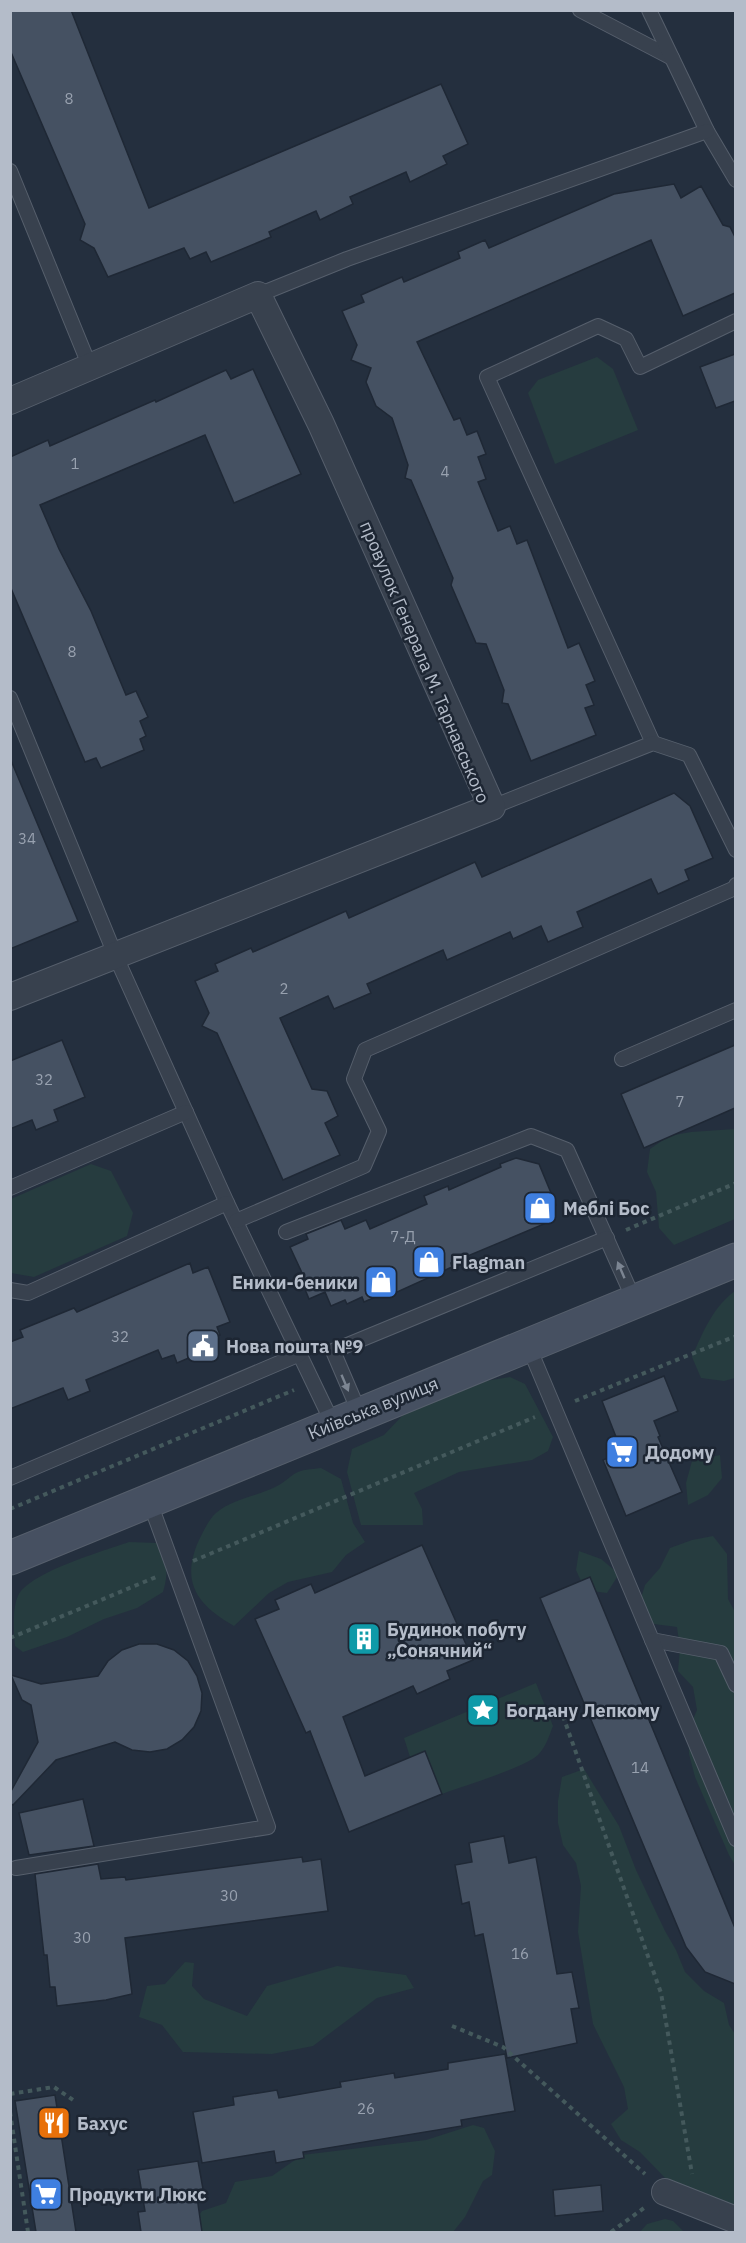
<svg xmlns="http://www.w3.org/2000/svg" width="746" height="2243" viewBox="0 0 746 2243" font-family="'IBM Plex Sans',sans-serif">
<style>
.green{fill:#263c3f}
.building{fill:#455162;stroke:#1f2835;stroke-width:1.5}
.lines{fill:none;stroke-linecap:round;stroke-linejoin:round}
.service-casing{stroke:#565f6c;stroke-width:16}
.minor-casing{stroke:#565f6c;stroke-width:28}
.secondary-casing{stroke:#565f6c;stroke-width:35}
.path{stroke:#44595c;stroke-width:4;stroke-dasharray:4.5 4.5;stroke-linecap:butt}
.service{stroke:#38414e;stroke-width:14}
.minor{stroke:#38414e;stroke-width:26}
.secondary{stroke:#465061;stroke-width:33}
.oneway{fill:#7c8592}
.labels{text-anchor:middle;dominant-baseline:central;stroke-width:5;stroke-linejoin:round;paint-order:stroke}
.number-label{font-size:15px;fill:#98a1af}
.street-label{font-size:18px;fill:#b4bcc9;stroke:#1d2633}
.poi-label{font-size:18px;font-weight:bold;fill:#b4bcc9;stroke:#1d2633;text-anchor:start}
</style>
<rect width="100%" height="100%" fill="#242f3e"/>
<g class="green">
<polygon points="597,357 613,369 638,430 555,464 528,393 538,380"/>
<polygon points="735,1129 735,1219 674,1245 659,1228 656,1192 647,1172 650,1149 669,1136 691,1132"/>
<polygon points="91,1164 111,1171 133,1213 127,1236 34,1277 11,1273 11,1199"/>
<path d="M735,1291v87l-11,3 -23,-3 -9,-21c11,-25 21,-50 43,-66z"/>
<polygon points="510,1377 525,1384 553,1437 548,1451 532,1460 459,1472 414,1493 422,1509 423,1525 361,1525 347,1472 352,1449 384,1435 402,1416 434,1398 473,1383"/>
<polygon points="720,1455 722,1478 708,1495 688,1505 686,1483 692,1461"/>
<path d="M321,1468l20,11 12,44 12,19 -19,13 -14,17 -44,10 -19,11 -35,33c-37,-21 -54,-44 -35,-86 4,-8 10,-21 17,-27 17,-15 44,-17 63,-28 7,-4 12,-10 19,-13 7,-3 16,-3 23,-4z"/>
<polygon points="713,1536 727,1554 728,1599 735,1612 735,1865 729,1855 695,1777 689,1754 688,1731 697,1710 693,1687 678,1671 680,1649 677,1627 654,1624 638,1608 645,1585 660,1568 670,1548 692,1540"/>
<path d="M129,1542l28,1c10,19 12,28 6,49l-26,16 -33,11 -37,18 -44,15 -8,-6c-1,-13 -3,-38 3,-50 11,-24 86,-45 111,-54z"/>
<polygon points="579,1551 601,1559 619,1574 607,1593 585,1590 576,1570"/>
<path d="M536,1683l17,43c-4,10 -7,21 -15,29 -14,13 -75,31 -96,39l-17,-42 -15,5 -6,-19z"/>
<polygon points="584,1769 619,1826 636,1870 665,1931 676,1950 685,1972 704,1991 724,2003 729,2025 735,2034 735,2213 671,2184 640,2152 621,2140 611,2124 628,2109 624,2087 593,2024 578,1932 581,1886 576,1863 563,1845 558,1823 558,1801 562,1777"/>
<polygon points="185,1962 194,1963 192,1986 204,1999 247,2016 267,1986 337,1966 406,1975 414,1988 377,1998 313,2046 272,2054 183,2052 162,2025 139,2017 147,1986 165,1984"/>
<polygon points="473,2125 484,2128 495,2151 492,2175 483,2181 465,2217 453,2232 198,2232 195,2221 202,2211 226,2203 235,2182 272,2176 302,2155 426,2140"/>
<polygon points="665,2219 673,2221 684,2232 640,2232 647,2224"/>
</g>
<g class="building">
<polygon points="10,10 71,10 149,208 441,84 468,144 443,156 447,164 410,182 406,172 350,197 353,204 320,220 316,211 269,232 271,237 211,262 206,252 190,259 184,248 108,277 94,248 80,240 85,224 10,50"/>
<polygon points="674,184 681,198 701,186 723,225 730,227 735,237 735,293 683,316 651,240 417,342 454,420 460,418 467,435 477,431 486,454 478,457 486,479 478,482 498,531 510,526 517,544 527,540 568,648 579,643 595,681 586,685 594,705 585,708 596,735 531,761 508,704 502,703 504,690 486,644 476,643 451,585 453,578 411,480 405,478 408,465 392,418 376,406 366,382 371,368 351,360 357,345 342,311 364,302 361,295 402,277 404,282 460,258 458,252 485,240 489,248 614,194"/>
<polygon points="735,354 735,401 716,408 700,367"/>
<polygon points="253,369 301,474 234,503 205,435 40,505 59,549 91,611 126,695 136,691 148,717 140,721 146,736 140,739 144,750 101,768 96,758 85,762 10,586 10,457 48,440 50,446 155,400 156,402 226,370 231,379"/>
<polygon points="10,758 78,921 10,949"/>
<polygon points="674,793 690,806 713,858 685,870 689,880 658,894 651,879 577,912 583,927 548,942 541,926 513,939 510,932 447,960 443,950 367,984 371,993 334,1009 328,996 280,1018 312,1089 327,1091 338,1116 325,1123 340,1155 283,1180 217,1033 202,1026 209,1013 195,981 218,971 215,964 251,948 253,952 346,911 349,918 475,862 482,877"/>
<polygon points="62,1040 85,1097 54,1110 58,1121 36,1130 32,1120 10,1129 10,1061"/>
<polygon points="735,1045 735,1108 644,1148 621,1094"/>
<polygon points="516,1158 539,1164 556,1205 548,1208 549,1217 544,1224 451,1263 452,1267 395,1293 394,1289 364,1302 362,1297 347,1304 345,1300 331,1306 325,1292 309,1299 300,1277 303,1275 290,1247 308,1239 306,1234 341,1220 345,1229 366,1220 370,1229 427,1204 424,1196 448,1186 449,1190 501,1167 500,1164"/>
<polygon points="190,1263 193,1273 208,1267 230,1322 217,1327 220,1335 207,1340 210,1349 177,1363 174,1355 162,1359 158,1350 86,1380 90,1391 68,1400 63,1388 10,1409 10,1342 23,1337 20,1330 74,1308 77,1312"/>
<polygon points="664,1376 678,1411 654,1421 660,1436 658,1437 682,1492 626,1516 603,1460 617,1454 610,1440 616,1437 602,1401"/>
<polygon points="422,1545 473,1660 447,1671 450,1679 417,1694 413,1686 343,1717 365,1776 425,1751 442,1794 349,1832 310,1731 306,1733 255,1619 279,1609 275,1600 311,1584 315,1593"/>
<polygon points="590,1577 735,1928 735,1984 705,1972 686,1947 540,1598"/>
<polygon points="139,1644 157,1644 174,1650 188,1661 197,1676 202,1693 201,1711 194,1727 182,1740 167,1749 150,1752 132,1750 115,1742 56,1760 13,1805 10,1803 10,1793 38,1742 31,1705 22,1700 11,1675 41,1684 98,1676 108,1661 122,1650"/>
<polygon points="83,1799 94,1846 29,1855 19,1813"/>
<polygon points="504,1836 509,1863 536,1857 557,1974 572,1972 579,2008 571,2009 577,2043 507,2058 483,1934 475,1936 469,1902 462,1904 455,1865 472,1862 469,1843"/>
<polygon points="302,1857 303,1862 321,1859 328,1911 125,1938 132,1994 106,2000 57,2006 55,1987 50,1987 47,1955 44,1955 35,1874 98,1864 101,1879 125,1877 126,1880"/>
<polygon points="505,2054 515,2111 461,2120 462,2126 303,2152 304,2158 276,2163 274,2151 202,2163 193,2112 234,2105 233,2097 277,2090 279,2098 341,2087 340,2082 394,2073 395,2078 448,2069 448,2063"/>
<polygon points="55,2095 76,2232 36,2232 15,2101"/>
<polygon points="198,2161 203,2189 196,2190 202,2232 141,2232 138,2212 145,2211 138,2170"/>
<polygon points="601,2185 603,2211 555,2216 553,2190"/>
</g>
<g class="lines">
<defs>
<g id="service">
<polyline points="580,10 672,58"/>
<polyline points="649,10 707,131 736,180"/>
<polyline points="10,171 90,367"/>
<polyline points="258,295 347,259 707,131"/>
<polyline points="10,698 116,957 227,1203 333,1424"/>
<polyline points="653,743 487,377 598,326 626,339 640,367 736,321"/>
<polyline points="492,807 653,743 689,755 736,850"/>
<polyline points="622,1059 736,1010"/>
<polyline points="10,1188 186,1112"/>
<polyline points="236,1221 364,1166 379,1131 354,1079 365,1050 735,888 736,885"/>
<polyline points="286,1232 531,1136 567,1150 635,1302"/>
<polyline points="10,1290 28,1293 227,1203"/>
<polyline points="528,1345 652,1640 721,1653 736,1685"/>
<polyline points="360,1414 333,1351 607,1238"/>
<polyline points="10,1478 300,1354"/>
<polyline points="652,1640 736,1839"/>
<polyline points="16,1868 268,1827 149,1500"/>
</g>
<g id="minor">
<polyline points="10,401 258,295 321,424 492,807 10,997"/>
<polyline points="665,2192 736,2220"/>
</g>
<polyline id="secondary" points="10,1558 736,1260"/>
</defs>
<use href="#service" class="service-casing"/>
<use href="#minor" class="minor-casing"/>
<use href="#secondary" class="secondary-casing"/>
<g class="path">
<polyline points="626,1230 736,1183"/>
<polyline points="575,1401 736,1336"/>
<polyline points="10,1509 294,1390"/>
<polyline points="193,1561 535,1417"/>
<polyline points="10,1638 156,1577"/>
<polyline points="563,1716 661,1993 692,2174"/>
<polyline points="452,2026 503,2047 645,2174"/>
<polyline points="10,2094 54,2087 76,2102"/>
<polyline points="10,2112 28,2232"/>
<polyline points="611,2232 644,2208"/>
</g>
<use href="#service" class="service"/>
<use href="#minor" class="minor"/>
<use href="#secondary" class="secondary"/>
</g>
<defs><path id="oneway-solid" d="M-6-.8H1V-3.2L6.5 0L1 3.2V.8H-6Z" transform="scale(1.5)"/></defs>
<g class="oneway">
<use href="#oneway-solid" transform="translate(621 1270) rotate(-113)"/>
<use href="#oneway-solid" transform="translate(345 1383) rotate(67)"/>
</g>
<defs>
<symbol id="shop-square" viewBox="-11 -11 22 22"><rect x="-9" y="-9" width="18" height="18" rx="4" fill="#3f7fe0" stroke="#1d2633"/><path d="M-5-2.5h2.3a2.7 3.5 0 0 1 5.4 0H5L5.5 6h-11ZM-1.5-2.5h3a1.5 2.3 0 0 0-3 0Z" fill="#fff"/></symbol>
<symbol id="civic-square" viewBox="-11 -11 22 22"><rect x="-9" y="-9" width="18" height="18" rx="4" fill="#5c6f8a" stroke="#1d2633"/><path d="M-.6-6.5H3V-4.5H.6V-3L4-1V1h2V6H-6V1h2V-1L-.6-3ZM-1.2 2.5V6h2.4V2.5Z" fill="#fff"/></symbol>
<symbol id="supermarket-square" viewBox="-11 -11 22 22"><rect x="-9" y="-9" width="18" height="18" rx="4" fill="#3f7fe0" stroke="#1d2633"/><path d="M-6-5.5h2.5l.6 2H6L4.5 2H-2.5L-4.4-4H-6ZM-1.5 3.2a1.3 1.3 0 1 0 .1 0ZM3 3.2a1.3 1.3 0 1 0 .1 0Z" fill="#fff"/></symbol>
<symbol id="building-square" viewBox="-11 -11 22 22"><rect x="-9" y="-9" width="18" height="18" rx="4" fill="#0f9aa8" stroke="#1d2633"/><path d="M-4-6H4V6H1V3H-1V6H-4ZM-2.5-4.3h1.7v1.8h-1.7ZM.8-4.3h1.7v1.8H.8ZM-2.5-1h1.7V.8h-1.7ZM.8-1h1.7V.8H.8Z" fill="#fff"/></symbol>
<symbol id="sight-square" viewBox="-11 -11 22 22"><rect x="-9" y="-9" width="18" height="18" rx="4" fill="#0f9aa8" stroke="#1d2633"/><path d="M0-6L1.8-2.2L6-1.7L2.9 1.2L3.7 5.4L0 3.3L-3.7 5.4L-2.9 1.2L-6-1.7L-1.8-2.2Z" fill="#fff"/></symbol>
<symbol id="restaurant-square" viewBox="-11 -11 22 22"><rect x="-9" y="-9" width="18" height="18" rx="4" fill="#e8710a" stroke="#1d2633"/><path d="M-5-6h1v4h1v-4h1v4h1v-4h1v5L-1.5 .5V6h-2V.5L-5-1ZM5-6V6H3V1.5H1.5Q1.5-4 5-6Z" fill="#fff"/></symbol>
</defs>
<g fill-rule="evenodd">
<use href="#shop-square" x="521" y="1189" width="38" height="38"/>
<use href="#shop-square" x="410" y="1243" width="38" height="38"/>
<use href="#shop-square" x="362" y="1263" width="38" height="38"/>
<use href="#civic-square" x="184" y="1327" width="38" height="38"/>
<use href="#supermarket-square" x="603" y="1433" width="38" height="38"/>
<use href="#building-square" x="345" y="1620" width="38" height="38"/>
<use href="#sight-square" x="464" y="1691" width="38" height="38"/>
<use href="#restaurant-square" x="35" y="2104" width="38" height="38"/>
<use href="#supermarket-square" x="27" y="2175" width="38" height="38"/>
</g>
<g class="labels">
<g class="number-label">
<text x="69" y="98">8</text>
<text x="75" y="463">1</text>
<text x="445" y="471">4</text>
<text x="72" y="651">8</text>
<text x="27" y="838">34</text>
<text x="284" y="988">2</text>
<text x="44" y="1079">32</text>
<text x="680" y="1101">7</text>
<text x="403" y="1236">7-Д</text>
<text x="120" y="1336">32</text>
<text x="640" y="1767">14</text>
<text x="229" y="1895">30</text>
<text x="82" y="1937">30</text>
<text x="520" y="1953">16</text>
<text x="366" y="2108">26</text>
</g>
<g class="street-label">
<text transform="translate(425 662) rotate(67)">провулок Генерала М. Тарнавського</text>
<text transform="translate(373 1408) rotate(-22)">Київська вулиця</text>
</g>
<g class="poi-label">
<text x="563" y="1208">Меблі Бос</text>
<text x="452" y="1262">Flagman</text>
<text x="358" y="1282" text-anchor="end">Еники-беники</text>
<text x="226" y="1346">Нова пошта №9</text>
<text x="645" y="1452">Додому</text>
<text x="387" y="1629">Будинок побуту<tspan x="387" dy="21">„Сонячний“</tspan></text>
<text x="506" y="1710">Богдану Лепкому</text>
<text x="77" y="2123">Бахус</text>
<text x="69" y="2194">Продукти Люкс</text>
</g>
</g>
<rect width="746" height="2243" fill="none" stroke="#b4bcc9" stroke-width="24"/>
</svg>
